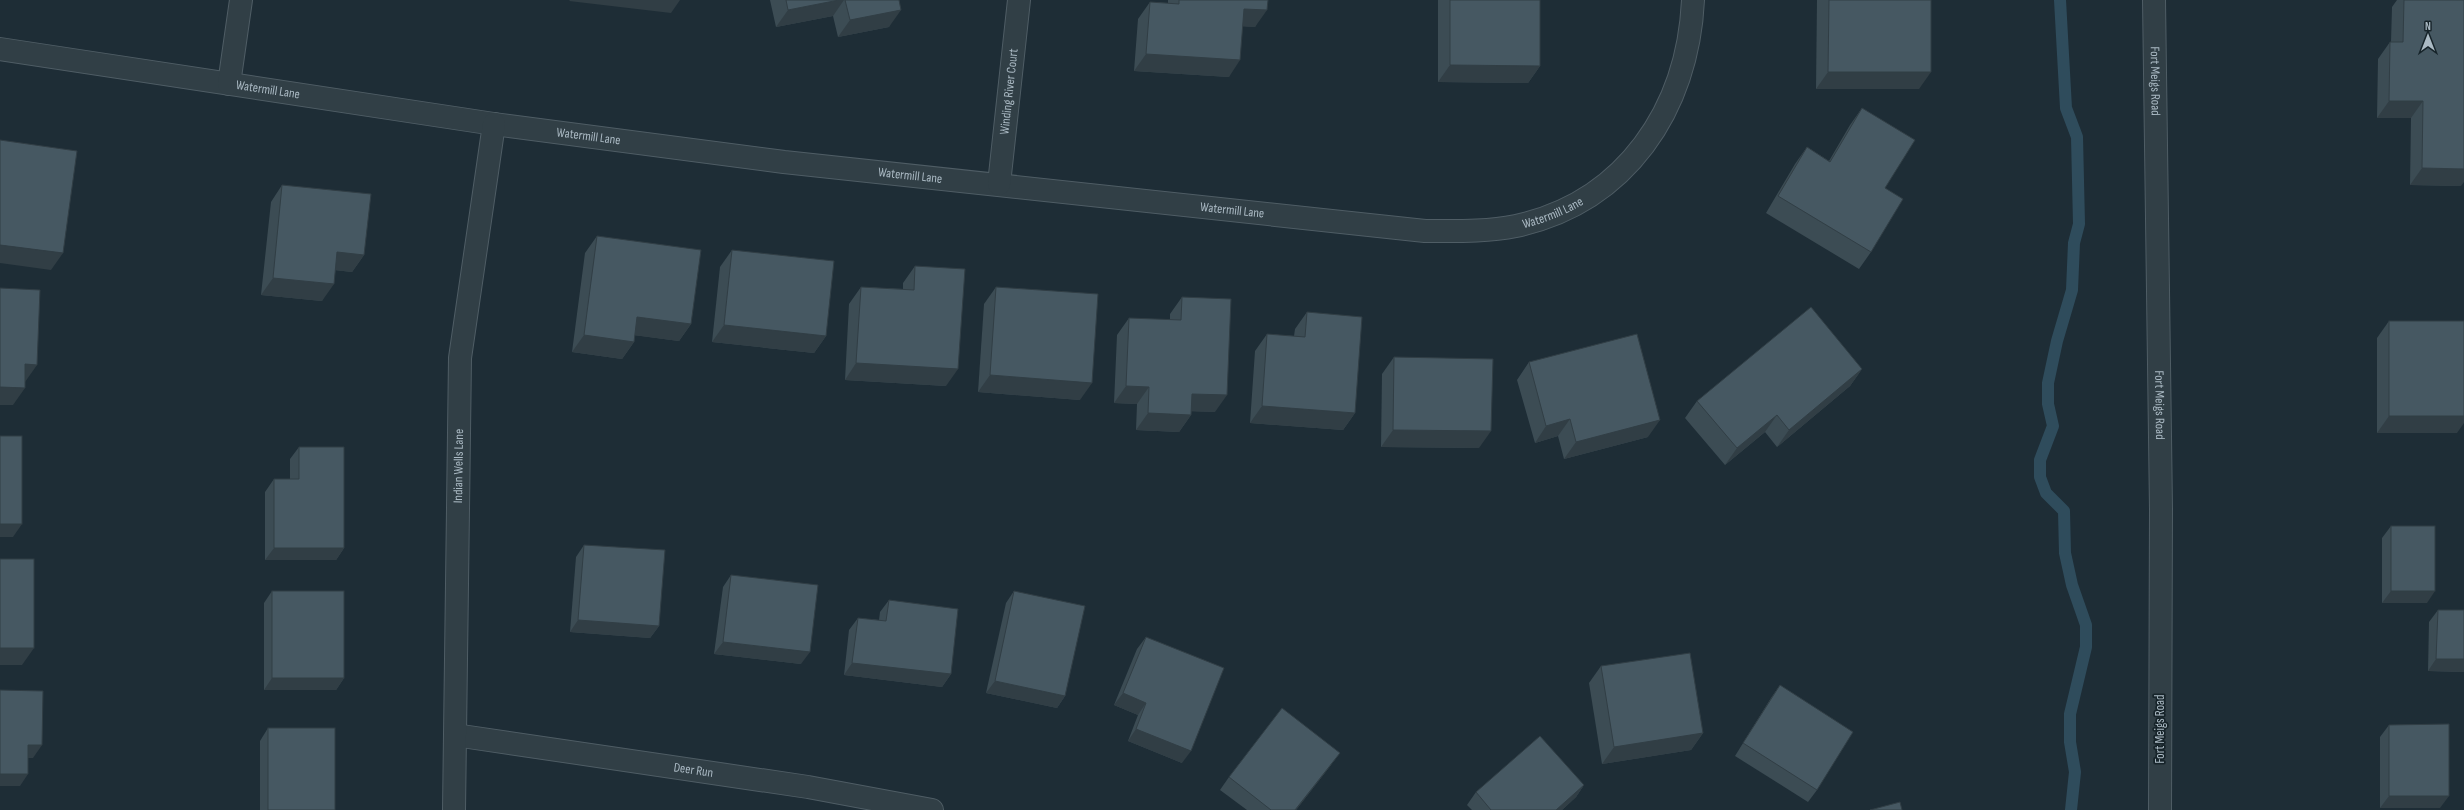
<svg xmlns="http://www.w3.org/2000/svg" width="2464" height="810" viewBox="0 0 2464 810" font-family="'Sofia Sans Condensed',sans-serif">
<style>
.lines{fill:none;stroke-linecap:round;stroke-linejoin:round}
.stream{stroke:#2f4c5c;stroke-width:12}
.minor-casing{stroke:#4f5d65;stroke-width:24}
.minor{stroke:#313f46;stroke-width:22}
.wall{fill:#3c4c54}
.shaded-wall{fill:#313e45}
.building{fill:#465862;stroke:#313e45}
.labels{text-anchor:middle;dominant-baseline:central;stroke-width:3.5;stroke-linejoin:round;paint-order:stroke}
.street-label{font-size:13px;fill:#abbac4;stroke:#17242a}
</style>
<rect width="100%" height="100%" fill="#1e2d36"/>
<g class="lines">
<polyline class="stream" points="2060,0 2066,108 2077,137 2079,224 2074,243 2072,290 2057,341 2048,383 2048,404 2053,426 2040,460 2040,477 2046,493 2064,511 2065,553 2072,585 2086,625 2086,647 2070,714 2070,742 2075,772 2071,810"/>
<defs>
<g id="minor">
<path id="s1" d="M2154,0l7,509 -1,301"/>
<path id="s2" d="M0,49l494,75 290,38 641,69c31,0 61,1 91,-5 110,-24 172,-117 177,-226"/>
<polyline points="229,84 241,0"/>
<path id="s3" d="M999,184l20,-184"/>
<path id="s4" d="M455,735l353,52 124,23"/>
<path id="s5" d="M454,810l6,-452 34,-234"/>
</g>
</defs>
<use href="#minor" class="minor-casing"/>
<use href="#minor" class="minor"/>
</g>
<g class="wall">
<polygon points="770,0 899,0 889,27 838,37 833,16 776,27"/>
<polygon points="1168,0 1268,0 1255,27 1243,26 1229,77 1134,71 1138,19 1150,2 1168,3"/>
<polygon points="1438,0 1540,0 1540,66 1528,83 1438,82"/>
<polygon points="1817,0 1931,0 1919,89 1816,89"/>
<polygon points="2397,0 2464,0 2461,186 2410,185 2411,118 2377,118 2378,59 2390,42 2391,42 2392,7"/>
<polygon points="1862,108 1885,188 1871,252 1859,269 1766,213 1795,164 1807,147 1829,161 1850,125"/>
<polygon points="282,185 364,255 352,272 335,270 322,301 261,295 271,202"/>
<polygon points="597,236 691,324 679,341 634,335 634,342 622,359 572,352 585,253"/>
<polygon points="732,250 826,336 814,353 712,342 720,267"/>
<polygon points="915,266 946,386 845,380 849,304 861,287 903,289 903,283"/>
<polygon points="996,287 1080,400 978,392 984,304"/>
<polygon points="1182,297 1215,412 1191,411 1191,415 1179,432 1136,430 1137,404 1114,403 1117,335 1129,318 1170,320 1170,314"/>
<polygon points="1307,312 1355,413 1343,430 1250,423 1255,351 1267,334 1294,336 1295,329"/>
<polygon points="2389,321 2457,433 2377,433 2377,338"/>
<polygon points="1394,357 1479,448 1381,447 1382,374"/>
<polygon points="1529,362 1648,437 1564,459 1558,436 1535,443 1517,380"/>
<polygon points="1862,369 1850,386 1777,447 1765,432 1725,465 1685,418 1697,401"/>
<polygon points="299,447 344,548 336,560 265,560 265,492 274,479 290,479 290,459"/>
<polygon points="2391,526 2427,603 2382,603 2382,538"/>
<polygon points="584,545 659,626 650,638 570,632 576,557"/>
<polygon points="731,575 801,664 714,654 723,587"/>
<polygon points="272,591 344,678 336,690 264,690 264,603"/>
<polygon points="1014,591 1065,696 1057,708 986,693 1006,603"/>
<polygon points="889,600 951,674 942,687 844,675 849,630 858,618 879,620 880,612"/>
<polygon points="2438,610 2464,672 2428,671 2429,622"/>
<polygon points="1146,637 1182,763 1128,741 1138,715 1114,705 1137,649"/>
<polygon points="1601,666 1703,733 1691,750 1602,764 1589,683"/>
<polygon points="1780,685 1817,790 1808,802 1735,756 1771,698"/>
<polygon points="2389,725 2440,808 2380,808 2380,737"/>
<polygon points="268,728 335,810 260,810 260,741"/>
<polygon points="1331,765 1296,810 1247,810 1220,790 1229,777"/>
<polygon points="1584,785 1576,797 1562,810 1472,810 1467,805 1476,792"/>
</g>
<g class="shaded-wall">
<polygon points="570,0 680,0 671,13 569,1"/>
<polygon points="839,0 844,0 833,16 776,27 788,10"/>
<polygon points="1244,9 1267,10 1255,27 1232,26"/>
<polygon points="901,10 889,27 838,37 850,20"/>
<polygon points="1146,54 1240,60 1229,77 1134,71"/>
<polygon points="1450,65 1540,66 1528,83 1438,82"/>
<polygon points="1828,72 1931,72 1919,89 1816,89"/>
<polygon points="2389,101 2423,101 2411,118 2377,118"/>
<polygon points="2422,168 2464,169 2464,182 2461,186 2410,185"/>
<polygon points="0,245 63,253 51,270 0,263"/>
<polygon points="337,252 364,255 352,272 325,269"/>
<polygon points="273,278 334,284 322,301 261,295"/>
<polygon points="637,317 691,324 679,341 625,334"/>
<polygon points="724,325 826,336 814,353 712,342"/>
<polygon points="584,335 634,342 622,359 572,352"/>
<polygon points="856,363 958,369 946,386 845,380"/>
<polygon points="25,364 37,365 25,382"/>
<polygon points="1862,369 1850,386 1777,447 1789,430"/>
<polygon points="990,375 1092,383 1080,400 978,392"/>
<polygon points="1126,386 1149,387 1137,404 1114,403"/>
<polygon points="0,387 25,388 13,405 0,405"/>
<polygon points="1192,394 1227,395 1215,412 1180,411"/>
<polygon points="1262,406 1355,413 1343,430 1250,423"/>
<polygon points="1148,413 1191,415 1179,432 1136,430"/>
<polygon points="1777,415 1765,432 1725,465 1737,448"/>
<polygon points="2389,416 2464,416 2464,423 2457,433 2377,433"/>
<polygon points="1570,419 1558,436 1535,443 1546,426"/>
<polygon points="1660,420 1648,437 1564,459 1576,442"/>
<polygon points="1393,430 1491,431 1479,448 1381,447"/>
<polygon points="0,524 22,524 13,537 0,537"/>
<polygon points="274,548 344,548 336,560 265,560"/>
<polygon points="2391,591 2435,591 2427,603 2382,603"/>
<polygon points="578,620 659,626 650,638 570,632"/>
<polygon points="723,642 810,652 801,664 714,654"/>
<polygon points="0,648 34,648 22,665 0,665"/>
<polygon points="2436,659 2464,659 2464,672 2428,671"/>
<polygon points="852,663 951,674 942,687 844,675"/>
<polygon points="272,678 344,678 336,690 264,690"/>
<polygon points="995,681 1065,696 1057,708 986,693"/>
<polygon points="1123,693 1146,703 1138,715 1114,705"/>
<polygon points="1136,729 1191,751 1182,763 1128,741"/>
<polygon points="1703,733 1691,750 1602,764 1614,747"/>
<polygon points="28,745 42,745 33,758 20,758"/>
<polygon points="1340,753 1331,765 1296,810 1295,810"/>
<polygon points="0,774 28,774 20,786 0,786"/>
<polygon points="1584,785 1576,797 1562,810 1556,810"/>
<polygon points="2389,796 2449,796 2440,808 2380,808"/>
</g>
<g class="building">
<polygon points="786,0 839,0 788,10"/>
<polygon points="845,0 899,0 901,10 850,20"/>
<polygon points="1179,0 1268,0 1267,10 1244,9 1240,60 1146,54 1150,2 1179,4"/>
<polygon points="1450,0 1540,0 1540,66 1450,65"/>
<polygon points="1829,0 1931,0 1931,72 1828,72"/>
<polygon points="2404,0 2464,0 2464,169 2422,168 2423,101 2389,101 2390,42 2403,42"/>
<polygon points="1862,108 1915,140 1885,188 1903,199 1871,252 1778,196 1807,147 1830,162"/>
<polygon points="0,140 77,151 63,253 0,245"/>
<polygon points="282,185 371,194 364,255 337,252 334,284 273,278"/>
<polygon points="597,236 701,250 691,324 637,317 634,342 584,335"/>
<polygon points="732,250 834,261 826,336 724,325"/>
<polygon points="915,266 965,269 958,369 856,363 861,287 914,290"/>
<polygon points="996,287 1098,294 1092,383 990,375"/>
<polygon points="0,288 40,290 37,365 25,364 25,388 0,387"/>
<polygon points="1182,297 1231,299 1227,395 1192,394 1191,415 1148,413 1149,387 1126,386 1129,318 1181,320"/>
<polygon points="1811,307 1862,369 1789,430 1777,415 1737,448 1697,401"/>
<polygon points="1307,312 1362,317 1355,413 1262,406 1267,334 1305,337"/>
<rect x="2389" y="321" width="75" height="95"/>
<polygon points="1637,334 1660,420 1576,442 1570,419 1546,426 1529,362"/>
<polygon points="1394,357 1493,359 1491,431 1393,430"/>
<rect x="0" y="436" width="22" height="88"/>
<polygon points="299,447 344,447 344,548 274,548 274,479 299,479"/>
<rect x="2391" y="526" width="44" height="65"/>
<polygon points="584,545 665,550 659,626 578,620"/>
<rect x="0" y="559" width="34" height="89"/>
<polygon points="731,575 818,585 810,652 723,642"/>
<rect x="272" y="591" width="72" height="87"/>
<polygon points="1014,591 1085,606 1065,696 995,681"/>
<polygon points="889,600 958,609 951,674 852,663 858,618 886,621"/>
<polygon points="2438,610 2464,610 2464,659 2436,659"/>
<polygon points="1146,637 1224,668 1191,751 1136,729 1146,703 1123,693"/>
<polygon points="1690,653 1703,733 1614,747 1601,666"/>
<polygon points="1780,685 1853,732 1817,790 1743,743"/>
<polygon points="0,690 43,691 42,745 28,745 28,774 0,774"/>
<polygon points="1282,708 1340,753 1295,810 1271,810 1229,777"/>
<polygon points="2449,724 2449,796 2389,796 2389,725"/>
<rect x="268" y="728" width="67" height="82"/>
<polygon points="1540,736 1584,785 1556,810 1491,810 1476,792"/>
<polygon points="1900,802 1902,810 1870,810"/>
</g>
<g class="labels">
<g class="street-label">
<text stroke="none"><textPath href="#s1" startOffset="81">Fort Meigs Road</textPath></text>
<text stroke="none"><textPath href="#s2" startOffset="271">Watermill Lane</textPath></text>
<text stroke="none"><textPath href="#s3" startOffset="93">Winding River Court</textPath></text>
<text stroke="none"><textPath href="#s2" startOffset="595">Watermill Lane</textPath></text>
<text stroke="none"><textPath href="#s2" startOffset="919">Watermill Lane</textPath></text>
<text stroke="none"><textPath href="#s2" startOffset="1243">Watermill Lane</textPath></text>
<text stroke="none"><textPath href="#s2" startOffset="1567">Watermill Lane</textPath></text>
<text stroke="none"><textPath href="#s1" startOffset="405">Fort Meigs Road</textPath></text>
<text stroke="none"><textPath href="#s5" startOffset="344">Indian Wells Lane</textPath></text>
<text transform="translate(2160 729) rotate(-90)">Fort Meigs Road</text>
<text stroke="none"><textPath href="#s4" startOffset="241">Deer Run</textPath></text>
</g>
</g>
<g transform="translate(2428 36)" stroke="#17242a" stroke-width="3" paint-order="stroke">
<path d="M0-3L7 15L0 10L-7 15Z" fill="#abbac4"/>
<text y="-6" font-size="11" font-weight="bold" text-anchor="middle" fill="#abbac4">N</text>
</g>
</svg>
